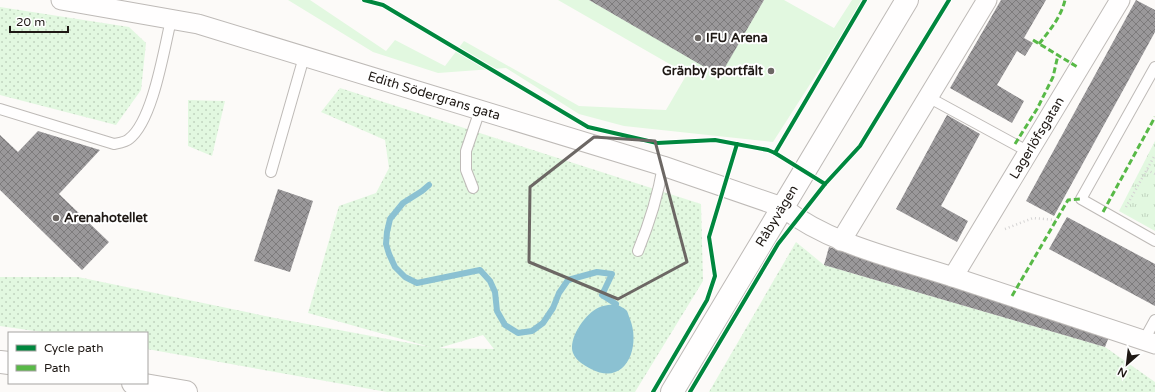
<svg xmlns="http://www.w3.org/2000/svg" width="1155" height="392" viewBox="0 0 1155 392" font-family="'Varela Round',sans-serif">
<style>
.grass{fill:url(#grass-dots);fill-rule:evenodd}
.park{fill:url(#park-tufts)}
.garden{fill:#e2f8e0}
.water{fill:#8bc1d2}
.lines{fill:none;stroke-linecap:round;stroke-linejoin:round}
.stream{stroke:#8bc1d2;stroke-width:6}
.building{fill:url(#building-cross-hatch)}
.lane-casing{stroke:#bebab7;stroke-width:12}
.street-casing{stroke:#bebab7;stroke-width:21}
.secondary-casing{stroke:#bebab7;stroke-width:24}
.primary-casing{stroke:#bebab7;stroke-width:24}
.path{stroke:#d4d3d3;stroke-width:2.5;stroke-dasharray:1 3;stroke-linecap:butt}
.lane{stroke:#fffefe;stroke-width:10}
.street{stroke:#fffefe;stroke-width:19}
.secondary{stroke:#fffefe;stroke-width:22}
.primary{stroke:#fffefe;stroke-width:22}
.quiet{stroke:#58b947;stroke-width:3;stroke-dasharray:6 3;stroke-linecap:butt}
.cycleway-casing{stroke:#fff;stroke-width:6}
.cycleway{stroke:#00873e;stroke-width:4}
.marked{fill:none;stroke:#6c6764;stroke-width:3;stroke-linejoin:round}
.poi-dot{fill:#6c6764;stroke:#fff;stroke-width:1.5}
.labels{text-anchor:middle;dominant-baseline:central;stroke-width:4;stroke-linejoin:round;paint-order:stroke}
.poi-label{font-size:13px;font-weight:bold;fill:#1e1814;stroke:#fff;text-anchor:start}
.street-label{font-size:13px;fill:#1e1814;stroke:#fff}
</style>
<defs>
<pattern id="grass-dots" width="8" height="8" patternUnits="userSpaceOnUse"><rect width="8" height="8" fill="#e2f8e0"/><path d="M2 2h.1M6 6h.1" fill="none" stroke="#c1d4bf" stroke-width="1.8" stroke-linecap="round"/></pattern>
<pattern id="park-tufts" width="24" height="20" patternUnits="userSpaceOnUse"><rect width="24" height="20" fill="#e2f8e0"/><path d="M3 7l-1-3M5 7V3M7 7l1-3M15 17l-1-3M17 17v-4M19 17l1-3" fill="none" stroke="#c1d4bf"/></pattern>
<pattern id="building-cross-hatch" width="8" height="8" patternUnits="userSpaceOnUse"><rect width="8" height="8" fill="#9a989a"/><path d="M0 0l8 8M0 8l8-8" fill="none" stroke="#7d7b7c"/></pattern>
</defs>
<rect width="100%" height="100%" fill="#fcfaf8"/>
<g class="grass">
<polygon points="0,7 129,27 146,43 141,90 116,125 0,95"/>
<path d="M340,88l361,116 2,77 -68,111h-248l-240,-43v-16h-98l-49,-7v-49h78l197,41 155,29 -122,-34 31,-107 37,-13 13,-25 -4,-28 -64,-28zM483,335l11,14 -56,-1h1z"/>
<polygon points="188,100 225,101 212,156 188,146"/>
<polygon points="796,242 824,265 1105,347 1155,382 1155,392 709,392"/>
</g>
<polygon class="park" points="1155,141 1155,231 1119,211"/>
<polygon class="garden" points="288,0 310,0 386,51 395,40 445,66 464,41 579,106 666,110 687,74 558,0 589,0 720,75 764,0 784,0 834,28 852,0 864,0 773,142 624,126 579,114 506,68 438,73 373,52"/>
<path class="water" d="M616,304c3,2 9,4 11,7 1,2 2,6 3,8 11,28 -4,68 -39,50 -7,-4 -15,-8 -18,-16 -5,-14 11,-37 23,-44 6,-4 13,-4 20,-5z"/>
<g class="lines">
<polyline class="stream" points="429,185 422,191 403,203 390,219 387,232 386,244 389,254 395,267 405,277 417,283 480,270 490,281 495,292 497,311 505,325 518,333 532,331 543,323 553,308 559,293 568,280 597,272 612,274 602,295 616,304"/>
</g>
<g class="building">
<polygon points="589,0 764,0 720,76"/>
<polygon points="1001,0 1046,0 1024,38 1033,43 1025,56 1017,51 997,85 1024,101 1012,123 950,88"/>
<polygon points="1136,0 1155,10 1155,32 1054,216 1026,201"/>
<polygon points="947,115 980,134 941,206 968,221 957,242 896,209"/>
<polygon points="38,131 100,150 59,194 109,242 82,270 0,190 0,135 18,152"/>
<polygon points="278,189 313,201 290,272 254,261"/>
<polygon points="1067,217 1155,264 1155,306 1049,249"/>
<polygon points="829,247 1110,334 1105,347 824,265"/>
</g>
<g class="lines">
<defs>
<g id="lane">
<polyline points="1155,67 1081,199 1155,241"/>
<polyline points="928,97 1029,152"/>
<path d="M0,109l114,35c5,-1 12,-2 15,-5 24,-18 35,-90 42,-119"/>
<polyline points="271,172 304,57"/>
<polyline points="473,188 466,170 466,151 480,110"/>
<path d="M638,251c11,-27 20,-55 25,-85"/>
<polyline points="1144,340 1155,320"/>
</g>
<g id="street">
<path d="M61,0l137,24 465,142 119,41c49,38 113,51 171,70 67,22 135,45 202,67"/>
<polyline points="841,241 987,0"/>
<polyline points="953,277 1120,0"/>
</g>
<polyline id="secondary" points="672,392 907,0"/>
<g id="primary">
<polyline points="0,362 9,363"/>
<polyline points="133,383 186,392"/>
</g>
</defs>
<use href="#lane" class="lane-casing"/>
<use href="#street" class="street-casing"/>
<use href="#secondary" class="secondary-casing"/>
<use href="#primary" class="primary-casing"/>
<g class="path">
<polyline points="1147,170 1155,174"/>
<polyline points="1126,207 1155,155"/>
<polyline points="1005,229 1033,218 1056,220"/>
</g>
<use href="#lane" class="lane"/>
<use href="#street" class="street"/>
<use href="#secondary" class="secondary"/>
<use href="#primary" class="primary"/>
<g class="quiet">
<polyline points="1033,40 1079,68"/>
<path d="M1039,44c11,-14 22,-27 26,-44"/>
<polyline points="1015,144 1037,109 1053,77 1058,55"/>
<polyline points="1103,212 1155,117"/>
<polyline points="1012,296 1068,200 1081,199"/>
</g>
<defs>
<g id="cycleway">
<polyline points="364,0 383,5 588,127 657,143 715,140 768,150 775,153 825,184"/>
<polyline points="775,153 865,0"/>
<polyline points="653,392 707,300 715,276 709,237 737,144"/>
<polyline points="690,392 778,244 825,184 860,146 949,0"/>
</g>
</defs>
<use href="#cycleway" class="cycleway-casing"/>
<use href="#cycleway" class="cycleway"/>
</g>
<path class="marked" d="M594,137l61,4 32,121 -69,37 -89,-37 1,-75z"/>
<g class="poi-dot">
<circle cx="698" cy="38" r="4"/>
<circle cx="771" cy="71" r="4"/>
<circle cx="56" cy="218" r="4"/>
</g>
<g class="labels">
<g class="poi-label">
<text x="706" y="38">IFU Arena</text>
<text x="763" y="71" text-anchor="end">Gränby sportfält</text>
<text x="64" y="218">Arenahotellet</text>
</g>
<g class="street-label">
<text transform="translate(434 96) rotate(17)">Edith Södergrans gata</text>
<text transform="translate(1037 138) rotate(-59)">Lagerlöfsgatan</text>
<text transform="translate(777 216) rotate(-59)">Råbyvägen</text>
</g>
</g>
<rect x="8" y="332" width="140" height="52" fill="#ffffff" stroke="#a5a3a1"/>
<rect x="16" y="345" width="20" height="6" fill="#00873e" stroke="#a5a3a1"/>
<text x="44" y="352" font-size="12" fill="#1e1814">Cycle path</text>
<rect x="16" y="365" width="20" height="6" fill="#58b947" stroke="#a5a3a1"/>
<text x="44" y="372" font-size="12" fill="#1e1814">Path</text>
<g transform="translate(1127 364) rotate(208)" stroke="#ffffff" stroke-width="3" paint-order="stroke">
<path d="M0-3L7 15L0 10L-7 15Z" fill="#1e1814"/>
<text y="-6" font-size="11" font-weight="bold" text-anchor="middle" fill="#1e1814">N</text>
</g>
<path d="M10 26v6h58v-6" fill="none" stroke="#1e1814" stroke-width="2"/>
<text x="16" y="26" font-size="12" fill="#1e1814" stroke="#ffffff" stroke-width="3" paint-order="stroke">20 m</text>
</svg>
